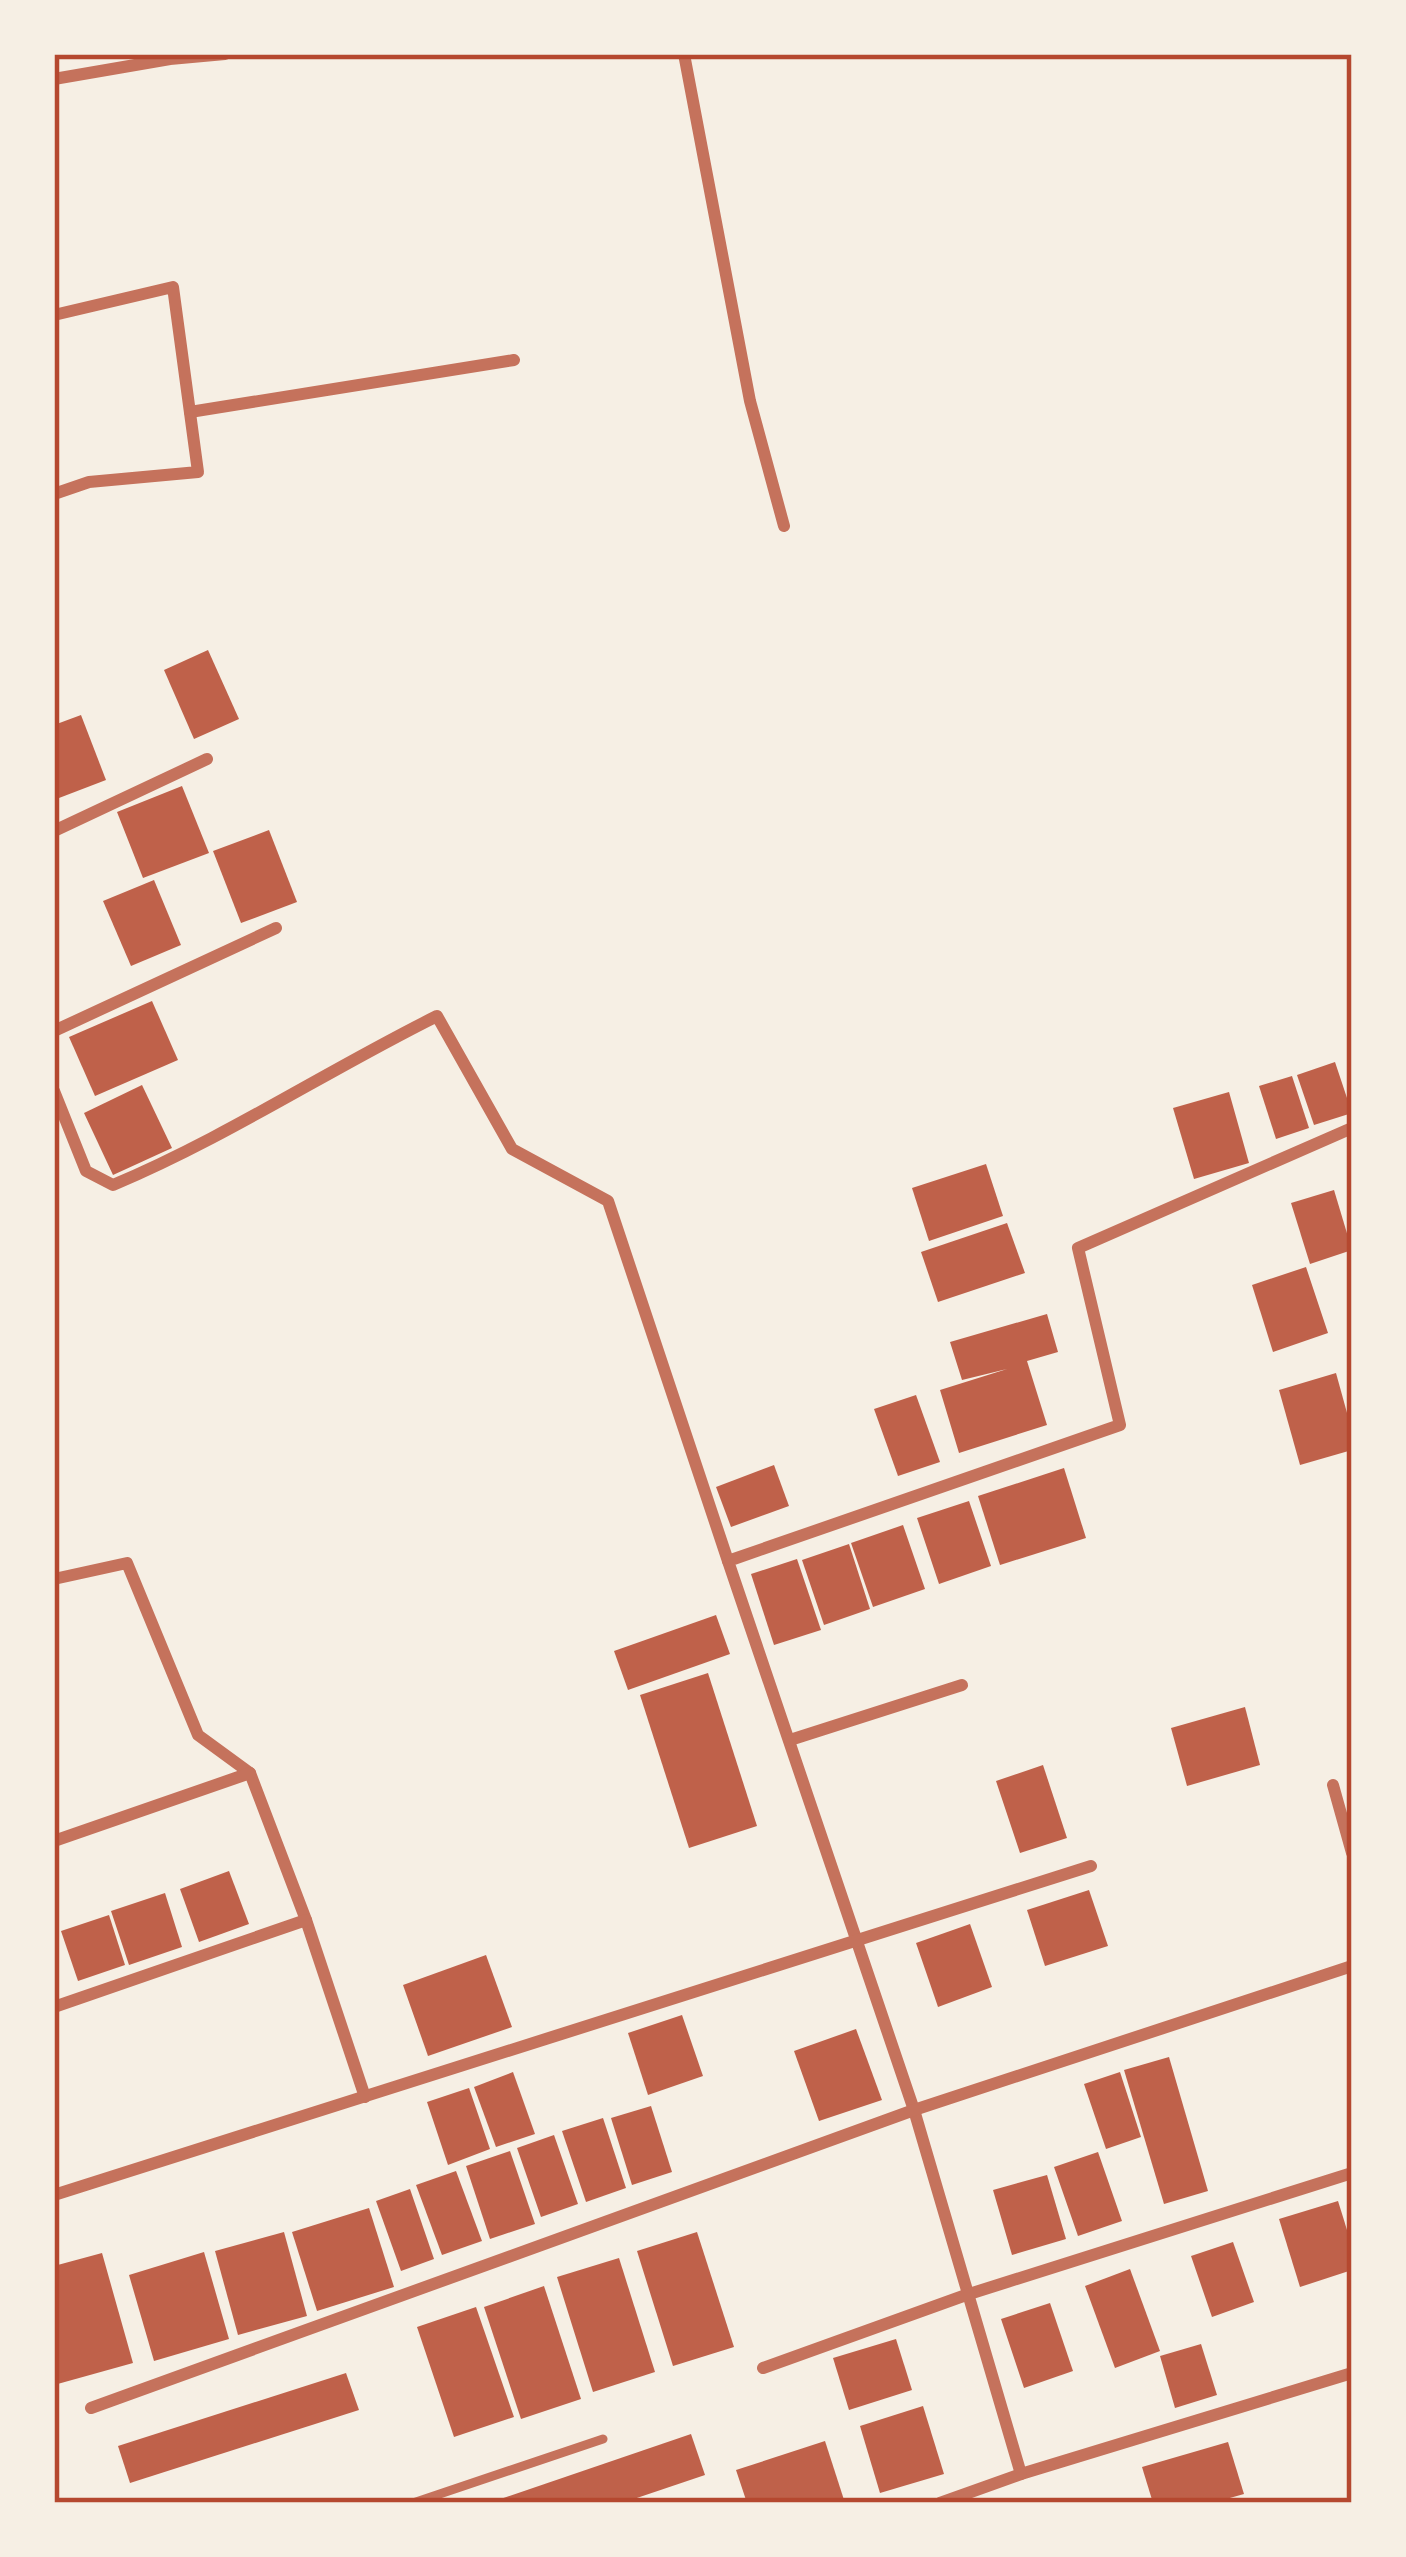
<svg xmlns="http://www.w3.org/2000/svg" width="1406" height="2557" viewBox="0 0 1406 2557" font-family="'Exo 2',sans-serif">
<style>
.building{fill:#bf614a}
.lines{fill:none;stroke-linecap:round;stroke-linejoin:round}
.service{stroke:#c5725c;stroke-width:9}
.minor{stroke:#c5725c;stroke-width:12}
.neatline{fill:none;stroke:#b5482f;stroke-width:4.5}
</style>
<rect width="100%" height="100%" fill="#f6efe4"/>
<g class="building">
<polygon points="208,650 239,719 194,739 164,670"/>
<polygon points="81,715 106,780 59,798 54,785 54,725"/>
<polygon points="182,786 209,853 143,878 117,812"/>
<polygon points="269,830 297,902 241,923 213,851"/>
<polygon points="154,880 181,945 131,966 103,901"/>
<polygon points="152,1001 178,1060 95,1096 69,1037"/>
<polygon points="1335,1062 1352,1113 1314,1125 1297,1075"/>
<polygon points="1292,1076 1309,1128 1276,1139 1259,1086"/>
<polygon points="142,1085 172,1148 113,1175 84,1113"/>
<polygon points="1229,1092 1249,1163 1194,1179 1173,1108"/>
<polygon points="986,1164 1003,1216 929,1241 912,1188"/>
<polygon points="1334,1190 1352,1250 1310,1264 1291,1203"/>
<polygon points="1007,1223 1025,1273 938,1302 921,1252"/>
<polygon points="1306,1267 1328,1333 1273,1352 1252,1285"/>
<polygon points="1047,1314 1058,1352 1027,1361 1047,1425 959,1453 940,1390 1007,1369 962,1380 950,1342"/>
<polygon points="1336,1373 1352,1431 1352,1450 1300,1465 1279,1390"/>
<polygon points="916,1395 940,1462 898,1476 874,1409"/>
<polygon points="774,1465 789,1506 731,1527 716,1487"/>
<polygon points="1064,1468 1086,1538 1000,1565 978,1496"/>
<polygon points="969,1501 991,1566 939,1584 917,1518"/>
<polygon points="903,1525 925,1589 873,1607 851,1543"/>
<polygon points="849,1544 870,1609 824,1625 802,1560"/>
<polygon points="797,1559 821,1630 774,1645 751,1574"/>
<polygon points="716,1615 730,1654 628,1690 614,1651"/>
<polygon points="708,1673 757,1826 689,1848 640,1695"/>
<polygon points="1245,1707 1260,1765 1187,1786 1171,1728"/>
<polygon points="1043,1765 1067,1838 1020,1853 996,1781"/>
<polygon points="229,1871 249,1924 199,1942 180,1889"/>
<polygon points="1089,1890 1108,1946 1045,1966 1027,1910"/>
<polygon points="165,1893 182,1947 129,1965 111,1911"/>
<polygon points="109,1915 125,1965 78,1981 61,1931"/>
<polygon points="970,1924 992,1987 938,2007 916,1943"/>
<polygon points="486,1955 512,2027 428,2056 403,1985"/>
<polygon points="682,2015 703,2076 648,2095 628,2033"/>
<polygon points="856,2029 882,2100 819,2121 794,2051"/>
<polygon points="1169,2057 1208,2191 1164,2204 1124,2070"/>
<polygon points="513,2072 535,2134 496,2147 474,2087"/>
<polygon points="1120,2072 1141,2137 1106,2149 1084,2084"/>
<polygon points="469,2088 490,2149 448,2165 427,2102"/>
<polygon points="651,2106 672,2172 632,2185 611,2118"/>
<polygon points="603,2118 626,2188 586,2202 562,2131"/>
<polygon points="554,2135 578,2204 541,2217 517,2148"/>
<polygon points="510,2151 535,2224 490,2239 466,2166"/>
<polygon points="1098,2152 1122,2221 1078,2236 1054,2167"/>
<polygon points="456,2171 482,2241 442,2255 416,2185"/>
<polygon points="1047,2175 1066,2239 1012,2255 993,2190"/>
<polygon points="410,2189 434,2259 401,2271 376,2201"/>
<polygon points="1338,2201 1352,2246 1352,2270 1300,2287 1279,2219"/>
<polygon points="369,2208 394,2287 317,2311 292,2232"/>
<polygon points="284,2232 307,2316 238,2335 215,2251"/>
<polygon points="697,2232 734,2347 673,2366 637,2251"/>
<polygon points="1233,2242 1254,2302 1212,2317 1191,2256"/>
<polygon points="204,2252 229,2339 154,2361 129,2275"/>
<polygon points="102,2253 133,2363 54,2385 54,2266"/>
<polygon points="619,2258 655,2372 593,2392 557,2277"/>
<polygon points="1130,2269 1160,2351 1115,2368 1085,2286"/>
<polygon points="544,2286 581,2399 521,2419 484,2307"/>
<polygon points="1050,2303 1073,2371 1024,2388 1001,2319"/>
<polygon points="476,2307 514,2417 454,2437 417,2327"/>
<polygon points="896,2339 912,2390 849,2410 833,2358"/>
<polygon points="1201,2344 1217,2395 1175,2408 1160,2356"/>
<polygon points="346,2373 359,2410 130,2483 118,2446"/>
<polygon points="923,2406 944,2474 880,2493 860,2426"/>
<polygon points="691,2434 705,2475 622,2503 489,2503"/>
<polygon points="825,2441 845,2503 747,2503 736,2470"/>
<polygon points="1228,2442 1244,2494 1212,2503 1153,2503 1142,2467"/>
</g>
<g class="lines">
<polyline class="service" points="413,2503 603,2439"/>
<g class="minor">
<polyline points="684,54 750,401 784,526"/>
<polyline points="54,79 170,59 225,54"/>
<polyline points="54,315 173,287 198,472 89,482 54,494"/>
<polyline points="190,412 514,360"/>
<polyline points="54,831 207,759"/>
<polyline points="54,1031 276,928"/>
<path d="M54,1091l32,80 27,14c112,-47 215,-115 324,-169l75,133 96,52 120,360"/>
<polyline points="1352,1128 1078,1248 1120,1425 728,1561 914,2110 1021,2474 1352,2373"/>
<polyline points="54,1579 127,1563 198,1735 250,1773 306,1920 365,2097"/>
<polyline points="790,1740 962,1685"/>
<polyline points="1333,1785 1352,1853"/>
<polyline points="54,1841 250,1773"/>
<polyline points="54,2007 306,1920"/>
<polyline points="54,2195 1091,1866"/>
<polyline points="763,2368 966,2295 1352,2173"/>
<polyline points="91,2408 914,2110 1352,1966"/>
<polyline points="940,2503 1021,2474"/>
</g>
</g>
<rect width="1406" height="2557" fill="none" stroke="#f6efe4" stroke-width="114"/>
<rect x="57" y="57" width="1292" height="2443" class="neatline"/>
</svg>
